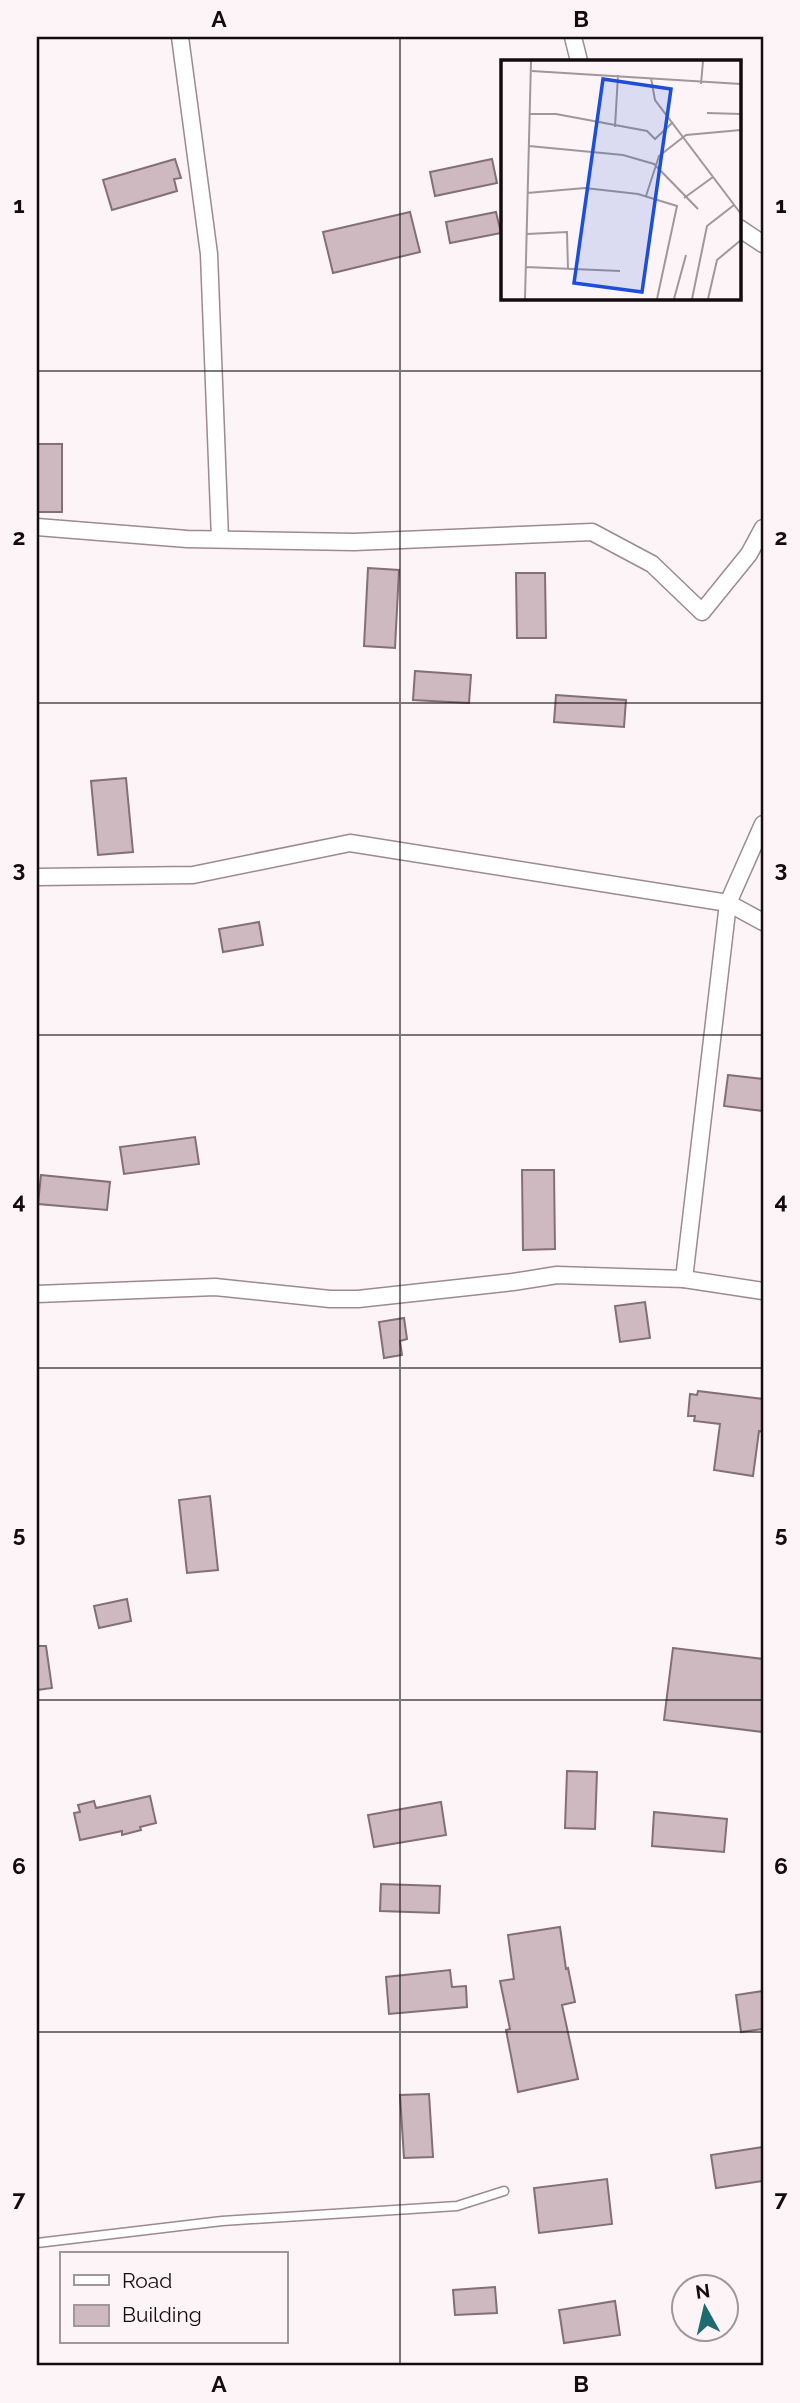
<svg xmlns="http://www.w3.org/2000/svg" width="800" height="2403" viewBox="0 0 800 2403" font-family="Raleway,sans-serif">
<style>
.building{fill:#cfb9c1;stroke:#836f77;stroke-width:2}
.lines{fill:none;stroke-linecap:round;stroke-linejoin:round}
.service-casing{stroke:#9d8990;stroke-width:11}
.minor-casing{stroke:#9d8990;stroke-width:19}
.service{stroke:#fff;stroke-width:8}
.minor{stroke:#fff;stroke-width:16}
.grid{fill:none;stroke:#130c0f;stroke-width:2;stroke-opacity:0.55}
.inset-road{fill:none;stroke:#9f979a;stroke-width:2}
.view{fill:#1d4ed8;fill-opacity:0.15;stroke:#1d4ed8;stroke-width:3.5}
.inset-edge{fill:none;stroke:#130c0f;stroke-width:3.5}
.neatline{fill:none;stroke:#130c0f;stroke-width:2.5}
.grid-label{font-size:23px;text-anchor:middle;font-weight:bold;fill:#130c0f}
</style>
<rect width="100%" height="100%" fill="#fdf4f7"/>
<g class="building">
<polygon points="175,159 181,178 174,179 177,191 112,210 103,180"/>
<polygon points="492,159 497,183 435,196 430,172"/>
<polygon points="410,212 420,252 333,273 323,232"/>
<polygon points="496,212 501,233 450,243 446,222"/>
<rect x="37" y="444" width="25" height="68"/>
<polygon points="368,568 399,570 395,648 364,646"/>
<polygon points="516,573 545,573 546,638 517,638"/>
<polygon points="415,671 471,675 469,703 413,700"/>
<polygon points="556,695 626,700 624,727 554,722"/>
<polygon points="126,778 133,852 98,855 91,781"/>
<polygon points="259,922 263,945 223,952 219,929"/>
<polygon points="728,1075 763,1079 763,1111 724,1106"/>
<polygon points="195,1137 199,1164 124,1174 120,1147"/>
<polygon points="522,1170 554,1170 555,1249 523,1250"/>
<polygon points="41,1175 110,1182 107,1210 38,1204"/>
<polygon points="645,1302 650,1338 620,1342 615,1306"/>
<polygon points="404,1318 407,1339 400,1341 402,1355 384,1358 379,1322"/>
<polygon points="698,1391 763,1399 763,1432 759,1431 753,1476 714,1470 720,1424 694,1421 695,1416 688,1416 690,1394 697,1395"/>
<polygon points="210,1496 218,1570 187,1573 179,1500"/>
<polygon points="127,1599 131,1621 99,1628 94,1606"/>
<polygon points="37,1646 46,1646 52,1688 37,1690"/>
<polygon points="673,1648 763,1659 763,1732 664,1720"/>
<polygon points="567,1771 597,1772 595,1829 565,1828"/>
<polygon points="150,1796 156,1823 140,1827 141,1830 122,1835 122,1831 80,1840 74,1813 80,1812 78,1805 94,1801 96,1808"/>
<polygon points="441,1802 446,1835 374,1847 368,1815"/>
<polygon points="654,1812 727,1819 724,1852 652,1846"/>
<polygon points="381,1884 440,1886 439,1913 380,1911"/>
<polygon points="560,1927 566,1969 568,1968 575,2002 562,2005 578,2079 518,2092 506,2030 510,2029 500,1981 514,1979 508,1935"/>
<polygon points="450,1970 452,1987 466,1986 467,2007 389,2014 386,1977"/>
<polygon points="763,1991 763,2029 741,2032 736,1995"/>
<polygon points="429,2094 433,2157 404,2158 400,2095"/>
<polygon points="763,2147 763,2181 716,2188 711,2155"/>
<polygon points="607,2179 612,2224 539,2233 534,2188"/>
<polygon points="495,2287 497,2313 455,2315 453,2290"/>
<polygon points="615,2301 620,2335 564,2343 559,2310"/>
</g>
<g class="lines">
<defs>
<polyline id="service" points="37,2243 222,2221 457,2206 504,2191"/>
<g id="minor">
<polyline points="180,37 209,254 220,539"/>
<polyline points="573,37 579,61"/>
<polyline points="739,228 763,244"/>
<polyline points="37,527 187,539 354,542 592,532 652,564 702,612 749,554 763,528"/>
<polyline points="37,877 193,875 350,843 728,903 763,922"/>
<polyline points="684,1279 728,903 763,824"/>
<polyline points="37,1294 215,1287 330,1299 358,1299 513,1282 557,1275 684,1279 763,1291"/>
</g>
</defs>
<use href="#service" class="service-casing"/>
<use href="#minor" class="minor-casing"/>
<use href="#service" class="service"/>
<use href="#minor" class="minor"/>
</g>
<path class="grid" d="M400,37v2329M37,371h726M37,703h726M37,1035h726M37,1368h726M37,1700h726M37,2032h726"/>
<g transform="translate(501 60)">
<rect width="240" height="240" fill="#fdf4f7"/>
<path class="inset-road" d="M31,11l209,13M150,18l4,22 86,114M200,24l2,-23M206,53l34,1M29,54h26l91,17 8,8 18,-17M114,67l3,-52M28,86l94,9 31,9 44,45M26,133l58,-5 53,6 39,12 -20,93M145,136l13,-40 27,-21 55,-5M183,138l29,-21M26,174l40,-2 1,37M25,207l94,4M24,239l6,-238M173,239l12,-44M191,239l15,-73 27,-21M207,239l9,-39 24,-20"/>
<path class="view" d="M102,19l68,10 -29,203 -68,-9z"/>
<rect width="240" height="240" class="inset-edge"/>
</g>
<rect width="800" height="2403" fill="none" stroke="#fdf4f7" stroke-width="77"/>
<rect x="60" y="2252" width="228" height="91" fill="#fdf4f7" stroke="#9f979a" stroke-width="2"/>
<rect x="74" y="2275" width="35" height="10" fill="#ffffff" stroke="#9f979a" stroke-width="2"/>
<text x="122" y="2288" font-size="21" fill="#130c0f">Road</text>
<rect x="74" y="2305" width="35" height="21" fill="#cfb9c1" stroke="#9f979a" stroke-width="2"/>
<text x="122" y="2322" font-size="21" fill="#130c0f">Building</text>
<g transform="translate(705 2308) rotate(352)"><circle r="33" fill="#fdf4f7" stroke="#9f979a" stroke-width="2"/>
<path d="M0-5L12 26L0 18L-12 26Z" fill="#1f6b71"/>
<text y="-10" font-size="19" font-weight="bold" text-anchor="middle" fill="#130c0f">N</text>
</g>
<rect x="38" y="38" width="724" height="2326" class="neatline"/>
<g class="grid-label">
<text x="219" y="27">A</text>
<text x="581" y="27">B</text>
<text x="19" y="213">1</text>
<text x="781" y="213">1</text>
<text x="19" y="545">2</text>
<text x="781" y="545">2</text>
<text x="19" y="877">3</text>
<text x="781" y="877">3</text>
<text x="19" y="1209">4</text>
<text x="781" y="1209">4</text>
<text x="19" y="1542">5</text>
<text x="781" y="1542">5</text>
<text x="19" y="1874">6</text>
<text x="781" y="1874">6</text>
<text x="19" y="2206">7</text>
<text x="781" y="2206">7</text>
<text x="219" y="2392">A</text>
<text x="581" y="2392">B</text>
</g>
</svg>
